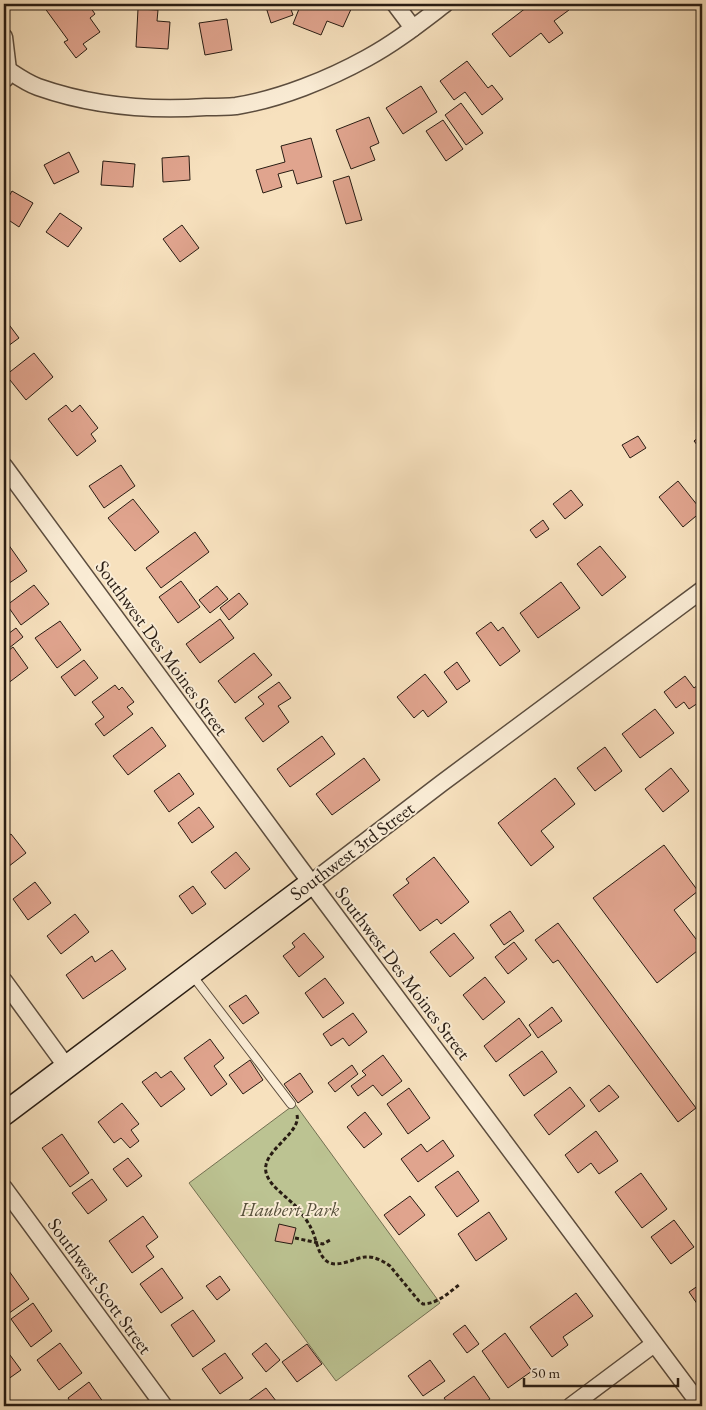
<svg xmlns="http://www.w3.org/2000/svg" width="706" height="1410" viewBox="0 0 706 1410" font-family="'EB Garamond',serif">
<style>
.green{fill:#bcc392;stroke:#727052}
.building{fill:#e0a48e;stroke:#281c13}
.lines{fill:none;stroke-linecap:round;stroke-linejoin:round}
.lane-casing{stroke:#5c4d3e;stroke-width:10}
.street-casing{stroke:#5c4d3e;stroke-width:19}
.secondary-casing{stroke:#281c13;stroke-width:25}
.path{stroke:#281c13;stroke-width:3;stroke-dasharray:4 2.5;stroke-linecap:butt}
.lane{stroke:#faecd5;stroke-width:8}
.street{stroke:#faecd5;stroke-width:16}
.secondary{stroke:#faecd5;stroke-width:22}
.labels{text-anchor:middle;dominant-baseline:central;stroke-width:4;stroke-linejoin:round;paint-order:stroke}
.street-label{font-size:19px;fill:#281c13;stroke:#faecd5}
.park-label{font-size:19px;font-style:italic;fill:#544e39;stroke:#faecd5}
</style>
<rect width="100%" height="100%" fill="#f7e1be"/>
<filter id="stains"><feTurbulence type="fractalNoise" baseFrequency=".004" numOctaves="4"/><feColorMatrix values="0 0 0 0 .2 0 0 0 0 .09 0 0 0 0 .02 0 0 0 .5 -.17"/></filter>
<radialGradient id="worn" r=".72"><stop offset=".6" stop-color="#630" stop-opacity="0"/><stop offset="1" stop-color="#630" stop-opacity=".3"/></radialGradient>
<polygon class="green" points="295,1104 440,1303 336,1381 189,1183"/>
<g class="building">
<polygon points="49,4 88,4 95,14 90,18 100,32 83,44 87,49 76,58 64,42 68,40 44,7"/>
<polygon points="265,4 289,4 293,15 271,23"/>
<polygon points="301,4 344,4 352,7 343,27 327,21 321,35 293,24"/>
<polygon points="531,4 564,4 569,10 554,21 563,33 549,43 541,33 510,57 492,34"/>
<polygon points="138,9 158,10 157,21 170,22 168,49 136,47"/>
<polygon points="227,19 232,50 205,55 199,23"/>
<polygon points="467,61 488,88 492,85 503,99 482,115 465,92 454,100 440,81"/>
<polygon points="421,86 437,112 403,134 386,108"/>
<polygon points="461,103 483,133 466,145 445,115"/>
<polygon points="369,117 379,143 370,147 375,160 351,169 336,130"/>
<polygon points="443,120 463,149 446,161 426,131"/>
<polygon points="311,138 322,177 297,184 293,170 278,174 282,187 263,193 256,170 285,162 281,146"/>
<polygon points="69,152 79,172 54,184 44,165"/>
<polygon points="189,156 190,180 163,182 162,158"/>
<polygon points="103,161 135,164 133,187 101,185"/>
<polygon points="349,176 362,220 346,224 333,181"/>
<polygon points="12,191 33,203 19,227 4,217 4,205"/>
<polygon points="60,213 82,228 68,247 46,232"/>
<polygon points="182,225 199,248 180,262 163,239"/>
<polygon points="4,318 19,338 4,349"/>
<polygon points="34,353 53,377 26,400 6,375"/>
<polygon points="66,405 72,412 80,405 98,428 91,434 96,441 77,456 48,419"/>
<polygon points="702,435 702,451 694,441"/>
<polygon points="638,436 646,448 630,458 622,445"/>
<polygon points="121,465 135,486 104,508 89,486"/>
<polygon points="678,481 702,511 683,527 659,497"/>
<polygon points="571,490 583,505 565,519 553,504"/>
<polygon points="133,499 159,532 135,551 108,518"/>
<polygon points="543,520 549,529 536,538 530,530"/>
<polygon points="195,532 209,552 161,588 146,568"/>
<polygon points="8,544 27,571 5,586 4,547"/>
<polygon points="600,546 626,577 602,596 577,564"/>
<polygon points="181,581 200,607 178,623 159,597"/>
<polygon points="561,582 580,608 538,638 520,613"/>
<polygon points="34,585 49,604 21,625 7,605"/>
<polygon points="217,586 228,599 210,613 199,600"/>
<polygon points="239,593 248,604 229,620 220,608"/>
<polygon points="220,619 234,638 200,663 186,644"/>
<polygon points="60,621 81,650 57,668 35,638"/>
<polygon points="491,622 498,631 503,627 520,651 500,666 476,633"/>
<polygon points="16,628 23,637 4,652 4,637"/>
<polygon points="13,647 28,668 7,684 4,680 4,654"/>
<polygon points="254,653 272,675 235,703 218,681"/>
<polygon points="84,660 98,678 75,696 61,677"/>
<polygon points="457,662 470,681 457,690 444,672"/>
<polygon points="425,674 447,702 428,717 423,710 414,718 397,697"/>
<polygon points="685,676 694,688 702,682 702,703 701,701 689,709 684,702 676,708 664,692"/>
<polygon points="279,682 291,698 278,706 289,722 263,742 245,718 264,704 258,697"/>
<polygon points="115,685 119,690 122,687 134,702 127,707 133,714 104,736 95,724 104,717 92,702"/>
<polygon points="655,709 674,733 640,758 622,734"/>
<polygon points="152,727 166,746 128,775 113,756"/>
<polygon points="322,736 335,754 290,787 277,769"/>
<polygon points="605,747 622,771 595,791 577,768"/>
<polygon points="364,758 380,780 332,815 316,794"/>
<polygon points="671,768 689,791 663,812 645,789"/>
<polygon points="179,773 194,794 169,812 154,791"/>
<polygon points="555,778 575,804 541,831 554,847 531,866 498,823"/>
<polygon points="199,807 214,827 192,843 178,823"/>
<polygon points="11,834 26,853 4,870 4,839"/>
<polygon points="664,845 698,891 674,910 702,947 657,983 593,898"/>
<polygon points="236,852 250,869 225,889 211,872"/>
<polygon points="434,857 469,902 441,924 437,919 420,931 393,895 409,883 406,879"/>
<polygon points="35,882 51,903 28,920 13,899"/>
<polygon points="193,886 206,904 192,914 179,896"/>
<polygon points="510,911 524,931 504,945 490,925"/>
<polygon points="75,914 89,932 61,954 47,936"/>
<polygon points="558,923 696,1108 678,1122 558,960 553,963 535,940"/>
<polygon points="304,933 324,957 299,977 283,956 295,947 292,943"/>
<polygon points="454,933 474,958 450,977 430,952"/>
<polygon points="514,942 527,959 508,974 495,957"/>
<polygon points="112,950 126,969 83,999 66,975 92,956 95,962"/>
<polygon points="485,977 505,1002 483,1020 463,995"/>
<polygon points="325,978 344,1003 323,1018 305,993"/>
<polygon points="246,995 259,1013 243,1024 229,1006"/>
<polygon points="552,1007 562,1021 538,1038 529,1025"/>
<polygon points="353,1013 367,1032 349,1046 343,1038 331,1046 323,1034"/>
<polygon points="519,1018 531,1035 496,1062 484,1046"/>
<polygon points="210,1039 224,1058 214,1066 227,1084 211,1096 184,1058"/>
<polygon points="542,1051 557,1072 524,1096 509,1075"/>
<polygon points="383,1055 402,1081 382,1096 373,1085 358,1096 351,1086 366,1075 362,1071"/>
<polygon points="250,1060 263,1080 243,1094 229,1075"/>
<polygon points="352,1065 358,1074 335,1092 328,1083"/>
<polygon points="171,1071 185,1089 161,1107 142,1082 156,1072 161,1078"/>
<polygon points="300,1073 313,1092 298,1103 284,1084"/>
<polygon points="609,1085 619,1097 599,1112 590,1100"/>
<polygon points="570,1087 585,1106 549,1135 534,1115"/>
<polygon points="409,1088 430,1118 408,1134 387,1104"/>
<polygon points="122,1103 139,1124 131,1130 139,1141 130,1148 121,1138 114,1143 98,1122"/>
<polygon points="365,1112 382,1134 364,1148 347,1127"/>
<polygon points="596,1131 618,1161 599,1174 591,1163 578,1173 565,1155"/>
<polygon points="62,1134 89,1173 70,1187 42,1148"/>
<polygon points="443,1140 454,1156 418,1182 401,1159 421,1144 427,1152"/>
<polygon points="128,1158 142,1176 127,1187 113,1169"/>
<polygon points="458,1171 479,1201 457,1217 435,1187"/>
<polygon points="641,1173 667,1209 642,1228 615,1192"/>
<polygon points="92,1179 107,1200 88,1214 72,1193"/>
<polygon points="410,1196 425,1215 399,1235 384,1215"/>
<polygon points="489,1212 507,1239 476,1261 458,1234"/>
<polygon points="143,1216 158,1237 146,1246 154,1257 132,1273 109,1241"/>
<polygon points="674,1220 694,1247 671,1264 651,1237"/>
<polygon points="279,1224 296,1228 292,1244 275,1241"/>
<polygon points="4,1264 29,1299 5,1316 4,1313"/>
<polygon points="162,1268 183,1298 161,1313 140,1284"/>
<polygon points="220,1276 230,1290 217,1300 206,1286"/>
<polygon points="702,1283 702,1311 689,1292"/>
<polygon points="576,1293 593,1316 563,1337 568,1345 552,1357 530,1327"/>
<polygon points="33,1303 52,1331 31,1347 11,1319"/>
<polygon points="193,1310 215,1341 193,1357 171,1325"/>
<polygon points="465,1325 479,1344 467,1353 453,1334"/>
<polygon points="505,1333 532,1371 508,1388 482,1351"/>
<polygon points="60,1343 82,1373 59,1390 37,1360"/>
<polygon points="266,1343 280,1360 266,1372 252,1354"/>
<polygon points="307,1344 322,1364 297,1382 282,1362"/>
<polygon points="7,1351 21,1370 4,1382 4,1353"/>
<polygon points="225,1353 243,1378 220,1394 202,1369"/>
<polygon points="430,1360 445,1381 423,1396 408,1376"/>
<polygon points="474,1376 490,1399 480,1406 450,1406 444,1398"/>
<polygon points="89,1382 106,1406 73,1406 68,1398"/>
<polygon points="266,1388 280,1406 241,1406"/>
</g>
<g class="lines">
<defs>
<polyline id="lane" points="192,975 291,1104"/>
<g id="street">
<polyline points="395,4 413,28"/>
<polyline points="4,37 8,70 5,79"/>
<path d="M8,70c9,6 19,13 30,17 54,19 111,24 168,20 10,0 20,0 30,-1 44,-7 93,-27 131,-48 28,-15 53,-35 78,-54"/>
<polyline points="4,466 297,864 701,1406"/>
<polyline points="311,883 442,783 702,590"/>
<polyline points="4,981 66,1066"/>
<polyline points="4,1188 164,1406"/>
<polyline points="571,1406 654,1344"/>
</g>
<polyline id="secondary" points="4,1114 311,883"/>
</defs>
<use href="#lane" class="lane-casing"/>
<use href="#street" class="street-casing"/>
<use href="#secondary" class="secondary-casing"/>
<g class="path">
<path d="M297,1115c4,16 -28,33 -31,50 -4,18 23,32 32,44 5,6 10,13 13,19 6,11 6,27 17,34 11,6 26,-4 37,-5 9,-1 18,4 25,9l29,35 4,3c14,0 27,-12 37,-20"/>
<polyline points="295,1238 323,1244 332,1239"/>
</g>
<use href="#lane" class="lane"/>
<use href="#street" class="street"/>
<use href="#secondary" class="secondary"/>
</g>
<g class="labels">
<g class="street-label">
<text transform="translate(162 648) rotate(54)">Southwest Des Moines Street</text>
<text transform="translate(352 851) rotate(-37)">Southwest 3rd Street</text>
<text transform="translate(403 973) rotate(53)">Southwest Des Moines Street</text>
<text transform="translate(100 1286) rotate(54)">Southwest Scott Street</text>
</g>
<g class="park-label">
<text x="290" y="1209">Haubert Park</text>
</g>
</g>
<rect width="706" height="1410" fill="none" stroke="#f7e1be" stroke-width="20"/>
<rect x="5" y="5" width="696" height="1400" fill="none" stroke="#281c13" stroke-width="2.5"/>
<rect x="10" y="10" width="686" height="1390" fill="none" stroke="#281c13"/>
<path d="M524 1378v8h154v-8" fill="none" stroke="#281c13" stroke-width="2.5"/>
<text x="531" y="1378" font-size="15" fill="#281c13" stroke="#faecd5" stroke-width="4" paint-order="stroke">50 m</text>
<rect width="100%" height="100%" filter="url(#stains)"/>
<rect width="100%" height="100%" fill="url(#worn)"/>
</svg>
